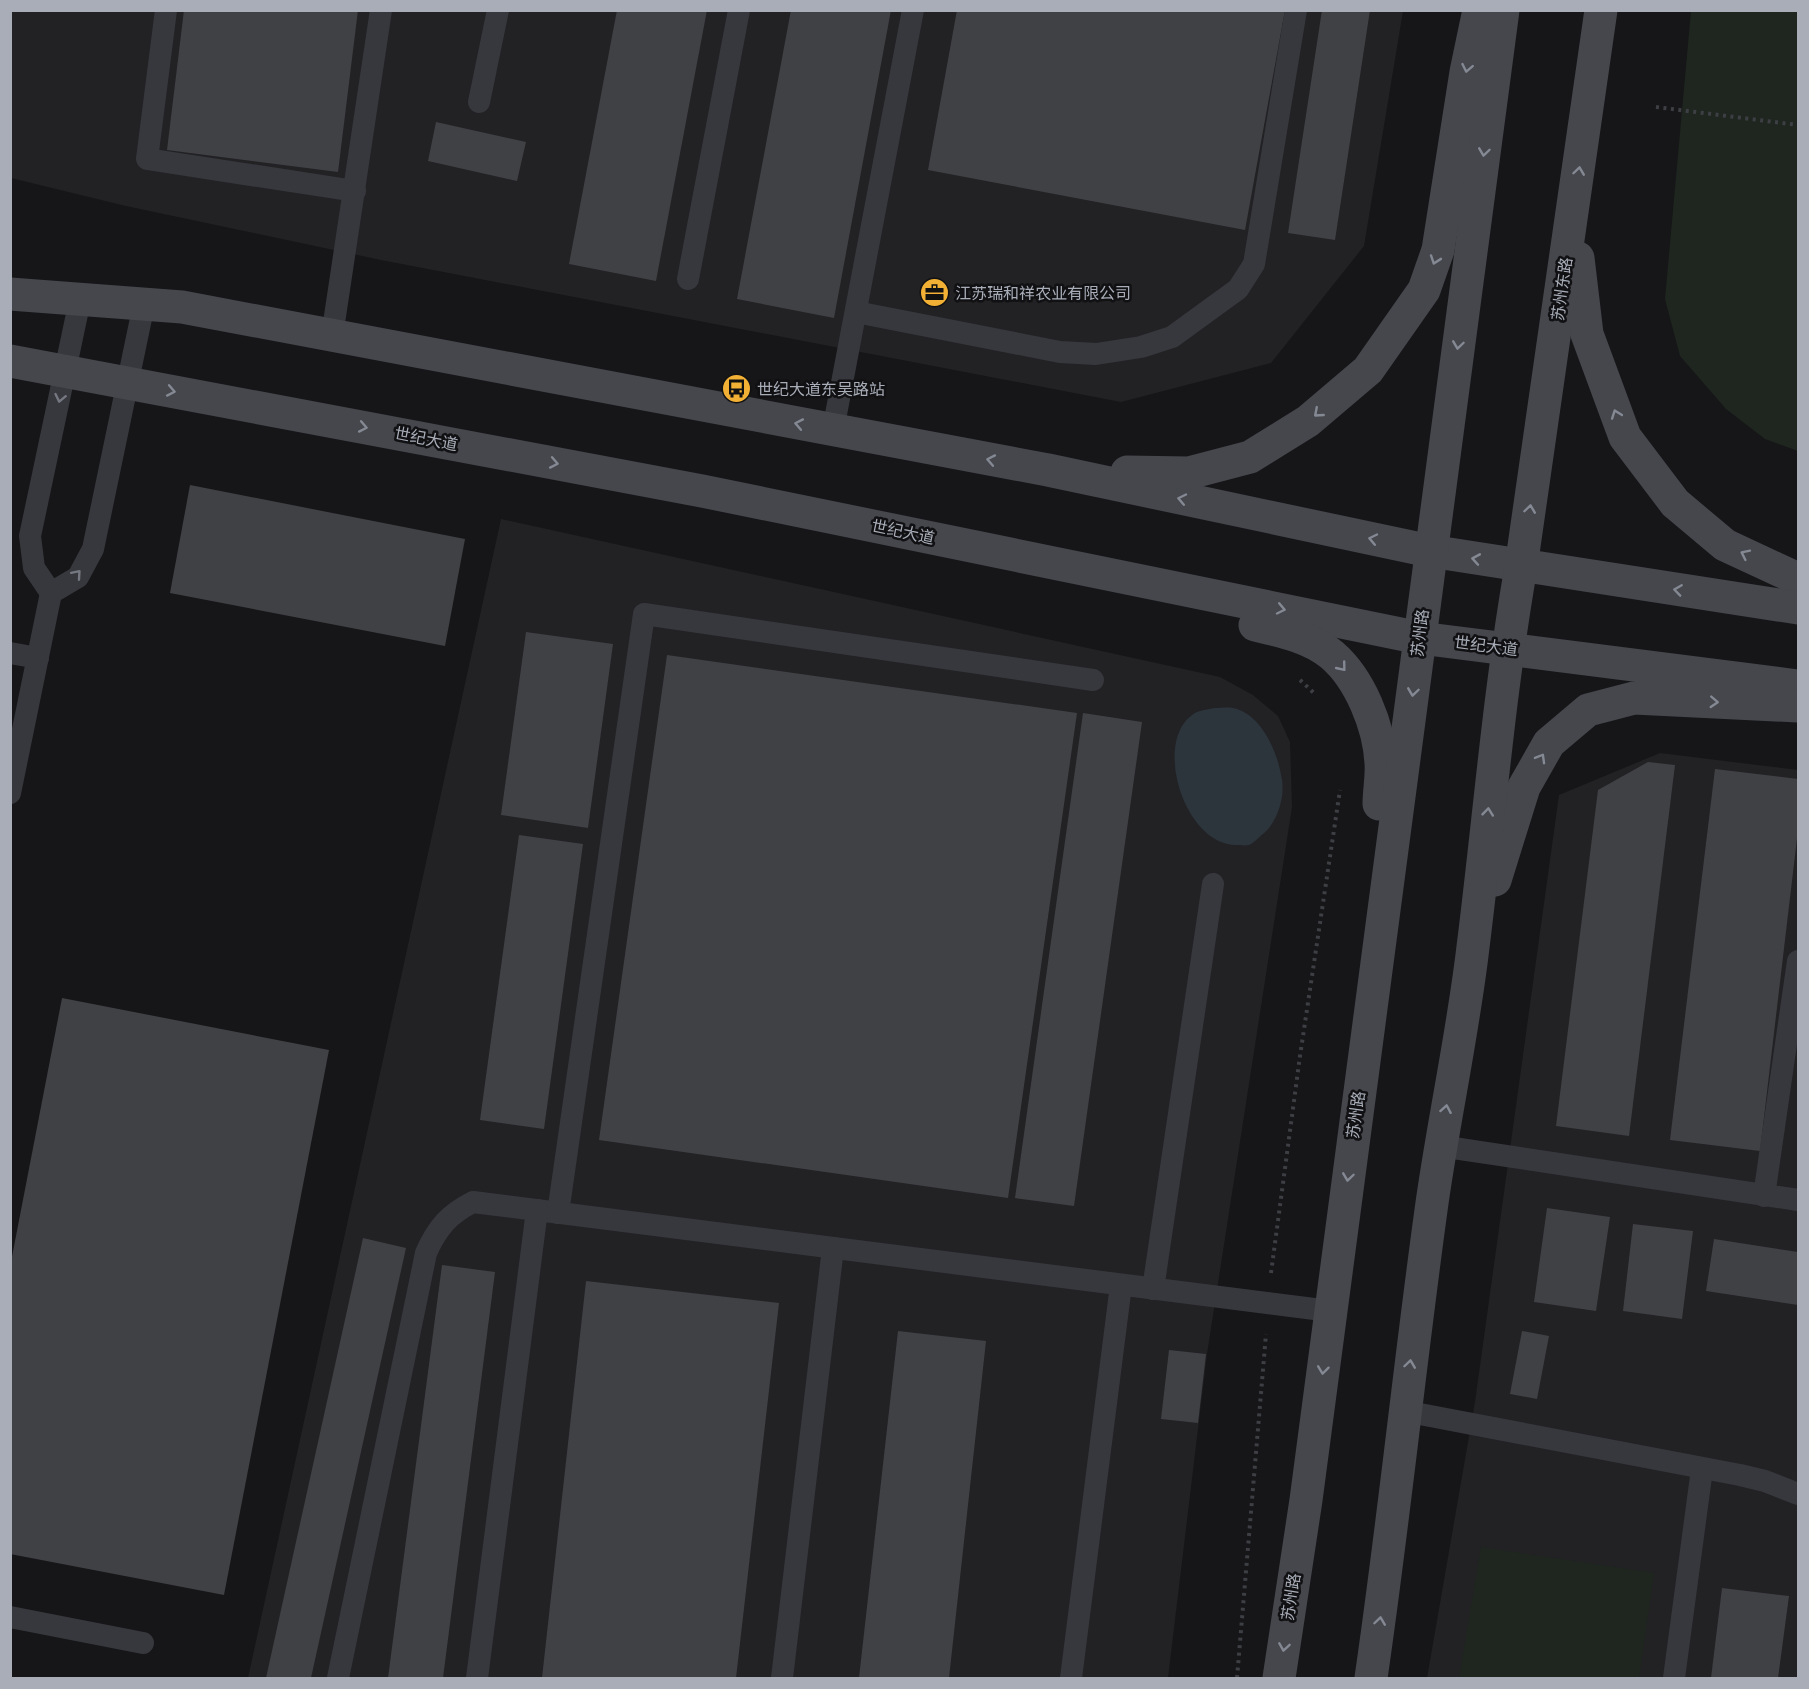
<svg xmlns="http://www.w3.org/2000/svg" width="1809" height="1689" viewBox="0 0 1809 1689" font-family="Montserrat,'Noto Sans SC',sans-serif">
<style>
.built{fill:#222225}
.green{fill:#1e261f}
.water{fill:#2c353c}
.building{fill:#404145}
.lines{fill:none;stroke-linecap:round;stroke-linejoin:round}
.path{stroke:#3d3f44;stroke-width:4;stroke-dasharray:3 4.5;stroke-linecap:butt}
.lane{stroke:#37383d;stroke-width:22}
.secondary{stroke:#45474d;stroke-width:33}
.oneway{stroke:#858993}
.oneway2{stroke:#757881}
.labels{text-anchor:middle;dominant-baseline:central;stroke-width:5;stroke-linejoin:round;paint-order:stroke}
.street-label{font-size:16px;fill:#a8adb8;stroke:#111113}
.poi-label{font-size:16px;fill:#a8adb8;stroke:#111113;text-anchor:start}
</style>
<rect width="100%" height="100%" fill="#161618"/>
<g class="built">
<polygon points="11,11 1403,11 1364,246 1271,363 1121,402 381,260 126,206 11,178"/>
<polygon points="501,519 1220,677 1253,695 1278,716 1290,742 1292,807 1207,1354 1168,1678 248,1678"/>
<polygon points="1660,753 1798,770 1798,1678 1427,1678 1475,1402 1559,795"/>
</g>
<g class="green">
<polygon points="1691,11 1798,11 1798,451 1765,439 1726,409 1680,356 1665,299"/>
<polygon points="1481,1547 1654,1573 1639,1678 1459,1678"/>
</g>
<path class="water" d="M1215,708c5,0 12,-1 18,0 29,6 45,45 49,72 3,17 -5,43 -19,54 -4,3 -10,10 -14,11 -4,1 -10,0 -14,0 -53,-2 -84,-110 -38,-133 5,-2 12,-3 18,-4z"/>
<g class="building">
<polygon points="184,10 358,10 338,172 167,150"/>
<polygon points="617,10 707,10 656,281 569,264"/>
<polygon points="791,10 891,10 834,318 737,299"/>
<polygon points="957,10 1285,10 1245,230 928,170"/>
<polygon points="1322,10 1370,10 1335,240 1288,233"/>
<polygon points="436,122 526,142 517,181 428,161"/>
<polygon points="190,485 465,539 445,646 170,593"/>
<polygon points="526,632 613,644 588,828 501,815"/>
<polygon points="667,655 1077,713 1008,1198 599,1140"/>
<polygon points="1083,713 1142,722 1074,1206 1015,1198"/>
<polygon points="1648,762 1675,765 1629,1136 1556,1126 1598,790"/>
<polygon points="1715,769 1798,779 1798,830 1760,1151 1670,1140"/>
<polygon points="519,835 583,844 544,1129 480,1120"/>
<polygon points="62,998 329,1050 224,1595 10,1554 10,1267"/>
<polygon points="1547,1208 1610,1217 1596,1311 1534,1302"/>
<polygon points="1633,1224 1693,1231 1682,1319 1623,1311"/>
<polygon points="363,1238 406,1248 311,1678 266,1678"/>
<polygon points="1714,1239 1798,1252 1798,1305 1706,1291"/>
<polygon points="442,1265 495,1272 443,1678 388,1678"/>
<polygon points="586,1281 779,1303 736,1678 542,1678"/>
<polygon points="898,1331 986,1341 949,1678 859,1678"/>
<polygon points="1522,1331 1549,1336 1537,1399 1510,1394"/>
<polygon points="1169,1350 1206,1354 1198,1423 1161,1419"/>
<polygon points="1722,1588 1789,1596 1778,1678 1711,1678"/>
</g>
<g class="lines">
<g class="path">
<polyline points="1656,107 1798,125"/>
<polyline points="1300,680 1314,693"/>
<polyline points="1271,1273 1300,1056 1340,790"/>
<polyline points="1237,1678 1266,1334"/>
</g>
<g class="lane">
<polyline points="166,10 147,159 355,191"/>
<polyline points="479,102 498,10"/>
<polyline points="688,279 739,10"/>
<polyline points="80,300 30,536 34,568 51,593 78,577 93,549 144,304"/>
<polyline points="856,312 1060,352 1096,354 1141,347 1172,337 1238,289 1254,264 1296,10"/>
<polyline points="332,336 381,10"/>
<polyline points="833,430 913,10"/>
<polyline points="10,653 38,658"/>
<polyline points="10,793 51,593"/>
<polyline points="1440,1146 1798,1200"/>
<polyline points="1764,1196 1798,961"/>
<polyline points="558,1213 644,614 1093,680"/>
<polyline points="1153,1289 1213,884"/>
<polyline points="1404,1411 1740,1475 1765,1481 1798,1494"/>
<polyline points="10,1617 143,1643"/>
<path d="M338,1678l88,-425c11,-25 23,-39 47,-51l857,109"/>
<polyline points="477,1678 537,1210"/>
<polyline points="782,1678 833,1248"/>
<polyline points="1071,1678 1121,1285"/>
<polyline points="1674,1678 1702,1469"/>
</g>
<g class="secondary">
<polyline points="1578,258 1587,334 1625,437 1675,503 1725,545 1798,579"/>
<polyline points="10,294 182,307 1048,470 1430,551 1798,608"/>
<polyline points="10,361 702,491 1420,638 1798,686"/>
<polyline points="1127,472 1189,473 1250,457 1308,421 1368,370 1424,290 1438,250 1466,72 1479,10"/>
<path d="M1255,625c26,6 56,12 77,30 28,24 47,71 49,108 1,13 -2,28 -2,41"/>
<polyline points="1495,880 1524,787 1549,743 1588,710 1634,698 1798,706"/>
<polyline points="1279,1678 1306,1500 1503,10"/>
<path d="M1371,1678c23,-158 39,-317 61,-475 12,-85 31,-170 41,-256 16,-127 26,-254 48,-380l80,-557"/>
</g>
</g>
<defs><path id="oneway-chevron" d="M-2-3.5L2.5 0L-2 3.5" fill="none" stroke-width="1.6" stroke-linecap="round" stroke-linejoin="round" transform="scale(1.5)"/></defs>
<g class="oneway">
<use href="#oneway-chevron" transform="translate(1467 68) rotate(101)"/>
<use href="#oneway-chevron" transform="translate(1484 152) rotate(98)"/>
<use href="#oneway-chevron" transform="translate(1579 171) rotate(-82)"/>
<use href="#oneway-chevron" transform="translate(1435 260) rotate(109)"/>
<use href="#oneway-chevron" transform="translate(1458 345) rotate(98)"/>
<use href="#oneway-chevron" transform="translate(171 391) rotate(11)"/>
<use href="#oneway-chevron" transform="translate(1318 413) rotate(139)"/>
<use href="#oneway-chevron" transform="translate(1616 414) rotate(-110)"/>
<use href="#oneway-chevron" transform="translate(799 424) rotate(-169)"/>
<use href="#oneway-chevron" transform="translate(363 427) rotate(11)"/>
<use href="#oneway-chevron" transform="translate(991 460) rotate(-169)"/>
<use href="#oneway-chevron" transform="translate(554 463) rotate(11)"/>
<use href="#oneway-chevron" transform="translate(1182 499) rotate(-168)"/>
<use href="#oneway-chevron" transform="translate(1530 509) rotate(-82)"/>
<use href="#oneway-chevron" transform="translate(1373 539) rotate(-168)"/>
<use href="#oneway-chevron" transform="translate(1745 554) rotate(-154)"/>
<use href="#oneway-chevron" transform="translate(1476 559) rotate(-170)"/>
<use href="#oneway-chevron" transform="translate(1678 590) rotate(-172)"/>
<use href="#oneway-chevron" transform="translate(1281 609) rotate(12)"/>
<use href="#oneway-chevron" transform="translate(1342 667) rotate(51)"/>
<use href="#oneway-chevron" transform="translate(1413 692) rotate(98)"/>
<use href="#oneway-chevron" transform="translate(1714 702) rotate(3)"/>
<use href="#oneway-chevron" transform="translate(1541 758) rotate(-60)"/>
<use href="#oneway-chevron" transform="translate(1488 812) rotate(-84)"/>
<use href="#oneway-chevron" transform="translate(1446 1109) rotate(-80)"/>
<use href="#oneway-chevron" transform="translate(1348 1177) rotate(98)"/>
<use href="#oneway-chevron" transform="translate(1410 1364) rotate(-82)"/>
<use href="#oneway-chevron" transform="translate(1323 1370) rotate(97)"/>
<use href="#oneway-chevron" transform="translate(1380 1621) rotate(-82)"/>
<use href="#oneway-chevron" transform="translate(1284 1647) rotate(99)"/>
</g>
<g class="oneway2">
<use href="#oneway-chevron" transform="translate(60 398) rotate(102)"/>
<use href="#oneway-chevron" transform="translate(77 574) rotate(-49)"/>
</g>
<defs>
<symbol id="office-disc" viewBox="-11 -11 22 22"><circle r="9.5" fill="#f2b134" stroke="#111113"/><path d="M-6-3h4V-5.5h4V-3h4V5H-6ZM-1-4.5V-3h2v-1.5ZM-6 0V1H6V0Z" fill="#111"/></symbol>
<symbol id="bus-disc" viewBox="-11 -11 22 22"><circle r="9.5" fill="#f2b134" stroke="#111113"/><path d="M-5-6H5V4H4V6H2V4H-2V6H-4V4H-5ZM-3.5-4V0h7V-4ZM-3.5 1.2v1.5H-2V1.2ZM2 1.2v1.5H3.5V1.2Z" fill="#111"/></symbol>
</defs>
<g fill-rule="evenodd">
<use href="#office-disc" x="918" y="276" width="33" height="33"/>
<use href="#bus-disc" x="720" y="372" width="33" height="33"/>
</g>
<g class="labels">
<g class="street-label">
<text transform="translate(1562 289) rotate(-82)">苏州东路</text>
<text transform="translate(426 439) rotate(11)">世纪大道</text>
<text transform="translate(903 532) rotate(12)">世纪大道</text>
<text transform="translate(1420 633) rotate(-83)">苏州路</text>
<text transform="translate(1486 646) rotate(7)">世纪大道</text>
<text transform="translate(1356 1115) rotate(-82)">苏州路</text>
<text transform="translate(1291 1597) rotate(-81)">苏州路</text>
</g>
<g class="poi-label">
<text x="955" y="293">江苏瑞和祥农业有限公司</text>
<text x="757" y="389">世纪大道东吴路站</text>
</g>
</g>
<rect width="1809" height="1689" fill="none" stroke="#a8adb8" stroke-width="24"/>
</svg>
